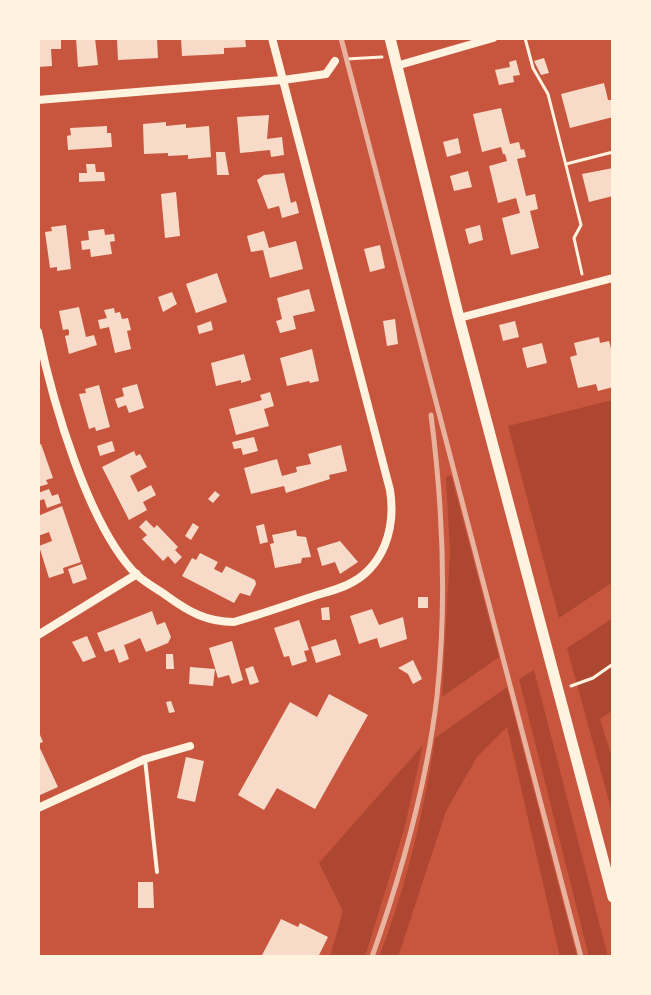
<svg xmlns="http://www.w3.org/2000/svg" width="651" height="995" viewBox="0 0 651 995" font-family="Cabin,sans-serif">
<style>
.green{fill:#ae4732}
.building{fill:#f7dbc8}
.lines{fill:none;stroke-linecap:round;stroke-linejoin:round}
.path{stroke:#fff3e0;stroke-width:3}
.service{stroke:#fff3e0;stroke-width:4}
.minor{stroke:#fff3e0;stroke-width:8}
.tertiary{stroke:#fff3e0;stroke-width:11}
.rail{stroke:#e9b49f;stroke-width:5}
</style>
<rect width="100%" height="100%" fill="#c8553d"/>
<g class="green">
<polygon points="613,400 613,582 559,618 508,426"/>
<polygon points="451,475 499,657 442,697 450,552 446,477"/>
<polygon points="613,618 613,710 600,719 613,761 613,816 567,648"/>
<polygon points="534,670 608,957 589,957 519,679"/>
<path d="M507,687l70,270h-17l-53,-230 -30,30 -31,54 -48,146h-19c27,-70 45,-144 56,-219z"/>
<polygon points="423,745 404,830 365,957 330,957 343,911 319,863"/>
</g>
<g class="building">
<polygon points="38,38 61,40 61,49 51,49 52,66 38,67"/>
<polygon points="76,38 95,38 98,65 78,67"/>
<polygon points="129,38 157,38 158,58 118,60 117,39"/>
<polygon points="181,38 245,38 246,47 224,48 224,54 182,56"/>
<polygon points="544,58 549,73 541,75 534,61"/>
<polygon points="516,60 520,75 513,76 514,82 499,85 495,70 510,67 509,62"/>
<polygon points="604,83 608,100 612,100 613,117 570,128 561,94"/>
<polygon points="501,108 510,144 519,142 521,150 524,149 526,157 517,159 526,196 535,194 538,209 530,211 539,248 511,255 502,218 520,213 516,198 498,203 489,166 507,161 505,154 503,154 501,147 482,152 473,114"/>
<polygon points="269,115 267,139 282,137 284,155 271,157 270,150 240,153 237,117"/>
<polygon points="166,122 166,126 186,124 186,128 209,126 211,157 188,159 188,155 168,156 168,153 144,154 143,124"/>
<polygon points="107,126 107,133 111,133 112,147 68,150 67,136 71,135 70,128"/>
<polygon points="458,138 461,153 447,157 443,142"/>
<polygon points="216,152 225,152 229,175 217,175"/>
<polygon points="86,164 95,164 96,172 104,172 105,181 79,182 79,173 87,173"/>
<polygon points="613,168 613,196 589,202 582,174"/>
<polygon points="468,171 472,187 454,191 450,176"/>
<polygon points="284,173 291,203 296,201 299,213 282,218 279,206 268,209 257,180 264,175"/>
<polygon points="176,192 180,236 165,238 161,194"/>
<polygon points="66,225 71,269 57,271 57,267 50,268 45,232 52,231 51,227"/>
<polygon points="480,225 483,240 469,244 465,229"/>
<polygon points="104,229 105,235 114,234 115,241 110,242 112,254 91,257 90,249 82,250 81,241 89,240 88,231"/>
<polygon points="264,231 269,248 296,241 303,269 270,278 263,250 251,252 247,236"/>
<polygon points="380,245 385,268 370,272 364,249"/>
<polygon points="217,273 227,302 196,313 186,284"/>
<polygon points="309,289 315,311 293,316 296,329 280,333 276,321 282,319 277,298"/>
<polygon points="172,292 177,304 163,312 158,297"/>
<polygon points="79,307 86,337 94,335 97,345 69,354 65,336 69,335 69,331 68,329 63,330 59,311"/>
<polygon points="114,308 115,313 120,312 122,319 128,318 131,330 127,331 131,349 115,353 109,327 100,329 98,320 107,318 104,310"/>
<polygon points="395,319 398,344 387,346 383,321"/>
<polygon points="211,321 213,330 199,334 197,326"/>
<polygon points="515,321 519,337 503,341 499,325"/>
<polygon points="599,337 600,343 609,341 613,356 613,387 598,391 596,384 578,388 570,357 577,355 574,343"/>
<polygon points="542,343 547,363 527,368 522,348"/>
<polygon points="312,349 319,381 310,383 309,381 287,386 280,358"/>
<polygon points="244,354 251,380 241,383 241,380 216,386 211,363"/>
<polygon points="137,384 144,408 129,413 126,405 118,408 115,399 124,396 122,388"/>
<polygon points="99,385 110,427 96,431 95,427 89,429 79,394 86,393 85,389"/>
<polygon points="270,392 274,406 264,409 269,426 236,435 229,409 262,400 260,395"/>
<polygon points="254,437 258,451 243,455 241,448 234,449 232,442"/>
<polygon points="112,441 115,451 100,456 97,446"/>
<polygon points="41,444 53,478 46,480 48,484 38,487 38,445"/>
<polygon points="341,445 347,471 329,475 330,479 286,493 284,486 251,494 244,468 277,459 282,476 297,472 296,467 311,464 308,454"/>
<polygon points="134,451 136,456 140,454 147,467 130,476 138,492 151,485 156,495 143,502 147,510 129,520 102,467"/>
<polygon points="49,489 52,496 58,494 61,503 47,508 44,499 38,501 38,493"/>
<polygon points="215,491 220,495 213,503 208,499"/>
<polygon points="62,506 81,562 63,568 64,573 49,578 39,546 52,541 49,532 38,536 38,516"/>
<polygon points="146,520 154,528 157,525 178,547 175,550 182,557 175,564 168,556 163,561 142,539 147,535 139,527"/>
<polygon points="193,523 199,527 191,540 185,536"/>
<polygon points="264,524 268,542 260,544 256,526"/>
<polygon points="296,530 297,536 306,537 311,557 302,558 301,563 275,568 270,544 274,543 272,535"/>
<polygon points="340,541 358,562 340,574 335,562 322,566 317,548"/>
<polygon points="200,553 218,562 214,569 222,573 226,566 255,580 256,584 250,596 240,593 234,603 182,576 192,558 196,560"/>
<polygon points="82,564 87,579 73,584 68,569"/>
<rect x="418" y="597" width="10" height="11"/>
<polygon points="329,607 330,620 322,620 321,608"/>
<polygon points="372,609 379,625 403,617 407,639 380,648 377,638 359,644 350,616"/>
<polygon points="152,611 157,625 165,622 171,637 168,643 146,652 140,638 132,642 124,645 129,659 119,663 114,649 105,652 97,633"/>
<polygon points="299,620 309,650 304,651 307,661 292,666 289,656 284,657 274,628"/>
<polygon points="87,636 96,657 83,662 72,642"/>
<polygon points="336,639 341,655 316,663 311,647"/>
<polygon points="232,641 243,680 232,684 229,675 218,678 209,648"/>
<polygon points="166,654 173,654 174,669 166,669"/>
<polygon points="413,660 422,679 413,684 408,674 398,668"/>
<polygon points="253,666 259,682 250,685 245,669"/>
<polygon points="190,667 215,669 213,686 189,684"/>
<polygon points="329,694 368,715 315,809 277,788 264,810 238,795 290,702 317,717"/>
<polygon points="171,701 175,712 169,713 166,702"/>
<polygon points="38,730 43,742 38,744 58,787 38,796"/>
<polygon points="186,757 204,761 195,802 177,798"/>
<polygon points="138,882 153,882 154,908 138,908"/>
<polygon points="281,919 298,927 300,923 328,937 318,957 261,957"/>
</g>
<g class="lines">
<g class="path">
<polyline points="525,38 533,68 548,94 581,225 574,238 582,274"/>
<polyline points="346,59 382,57"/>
<polyline points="566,164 613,152"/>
<polyline points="571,686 593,678 613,664"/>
</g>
<polyline class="service" points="145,759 157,872"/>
<g class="minor">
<polyline points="396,66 493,38"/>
<polyline points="38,100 283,80 326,74 335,61"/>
<polyline points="459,318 613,278"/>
<path d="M38,332c14,67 50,195 99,243 9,8 20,14 30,21 22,16 40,26 67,26 24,-7 48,-15 71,-23 14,-5 29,-8 42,-14 37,-17 49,-57 43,-95l-118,-452"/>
<polyline points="38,635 137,574"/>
<polyline points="38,808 145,759 190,746"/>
</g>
<polyline class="tertiary" points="390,38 459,318 613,897"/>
<g class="rail">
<polyline points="341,38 581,957"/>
<path d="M372,957c29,-82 55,-175 65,-261 10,-94 6,-188 -6,-281"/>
</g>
</g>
<rect width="651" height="995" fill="none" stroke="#fff3e0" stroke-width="80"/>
</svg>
